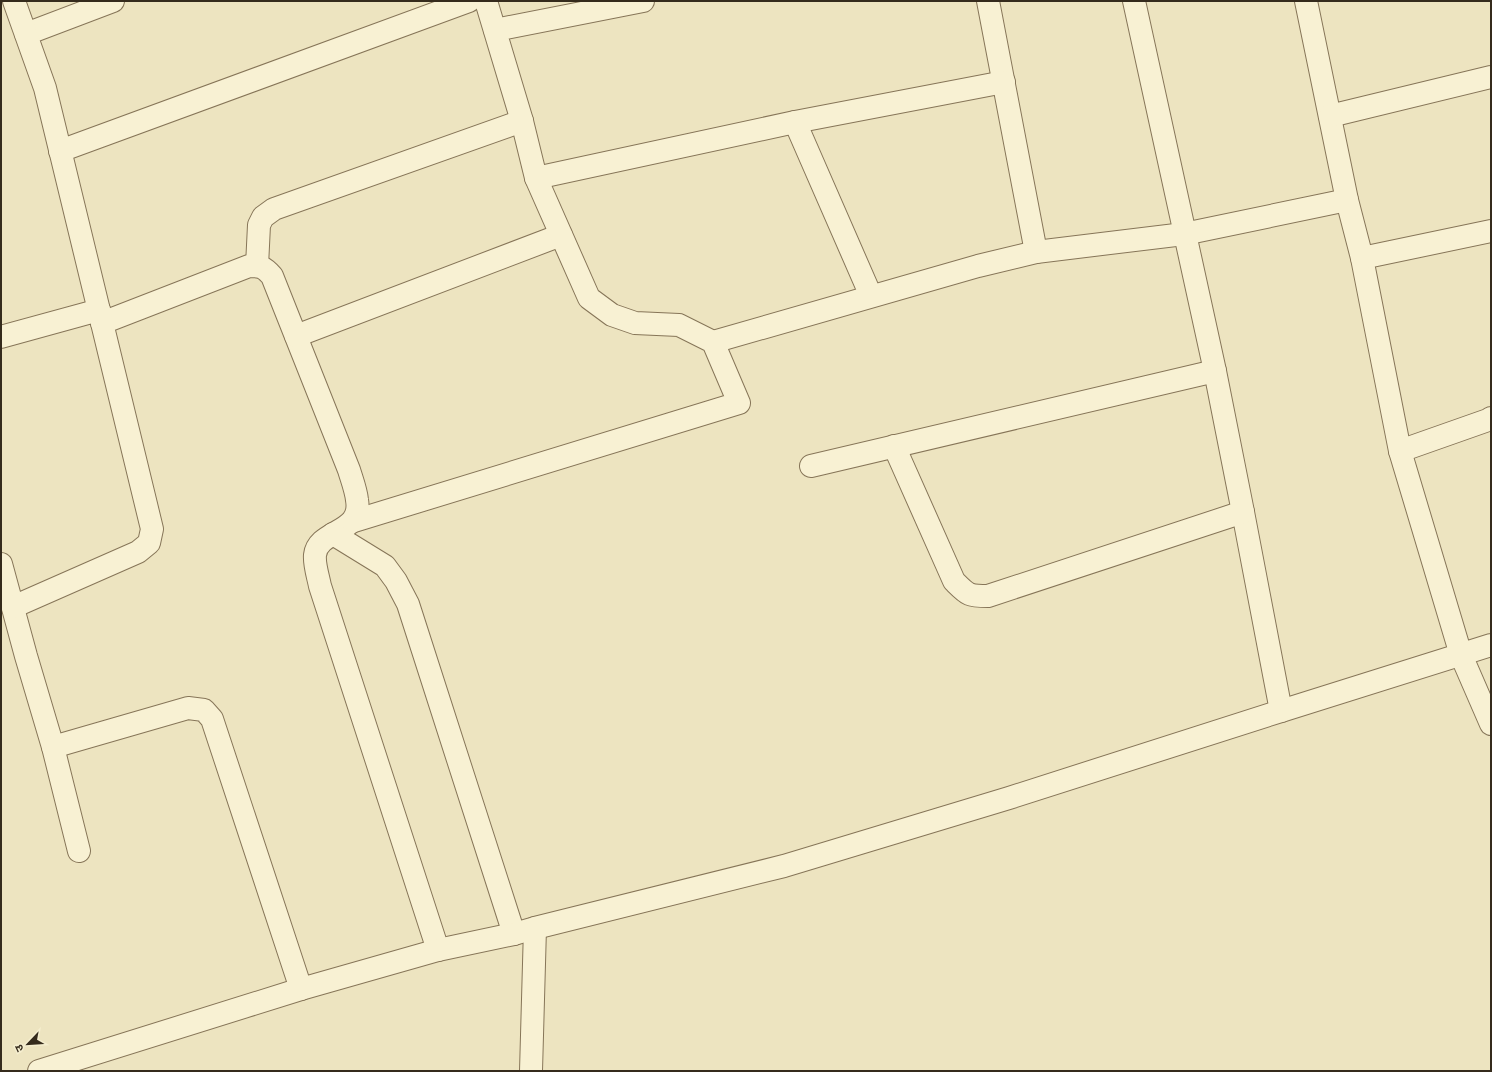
<svg xmlns="http://www.w3.org/2000/svg" width="1492" height="1072" viewBox="0 0 1492 1072" font-family="'Crimson Pro','Noto Sans Devanagari',serif">
<style>
.lines{fill:none;stroke-linecap:round;stroke-linejoin:round}
.minor-casing{stroke:#867558;stroke-width:24}
.minor{stroke:#f8f1d3;stroke-width:22}
</style>
<rect width="100%" height="100%" fill="#ede4c0"/>
<g class="lines">
<defs>
<g id="minor">
<polyline points="988,1 1036,252"/>
<polyline points="1134,1 1215,371 1243,512 1281,711"/>
<polyline points="1306,1 1347,200 1362,258 1400,451 1461,655 1491,724"/>
<polyline points="495,30 643,1"/>
<polyline points="26,34 113,1"/>
<polyline points="1330,116 1491,77"/>
<polyline points="795,122 871,296"/>
<polyline points="60,151 469,1"/>
<polyline points="536,178 795,122 1004,82"/>
<polyline points="1362,258 1491,231"/>
<polyline points="257,266 259,225 263,217 274,209 522,121"/>
<path d="M102,323l147,-57c12,0 15,1 23,10l77,194c3,10 7,20 8,30 6,34 -39,29 -42,55 -1,9 3,21 5,31l118,364"/>
<polyline points="296,336 561,235"/>
<polyline points="1,337 99,310"/>
<polyline points="713,342 978,266 1036,252 1184,234 1347,200"/>
<path d="M894,446l60,135c14,14 14,15 34,15l255,-84"/>
<polyline points="1400,451 1488,420 1491,418"/>
<polyline points="811,466 1215,371"/>
<polyline points="354,521 739,403 713,342 679,325 635,323 612,315 589,298 536,178 522,121 486,1"/>
<polyline points="333,534 385,566 396,581 408,604 514,934"/>
<polyline points="1,564 26,656 53,747 79,851"/>
<polyline points="13,607 138,552 149,543 152,529 45,88 14,1"/>
<polyline points="53,747 188,708 204,710 212,719 301,989"/>
<polyline points="39,1071 301,989 438,950 514,934 535,928 784,866 1009,798 1281,711 1491,645"/>
<polyline points="531,1071 535,928"/>
</g>
</defs>
<use href="#minor" class="minor-casing"/>
<use href="#minor" class="minor"/>
</g>
<rect width="1492" height="1072" fill="none" stroke="#352b1c" stroke-width="4"/>
<g transform="translate(28 1044) rotate(245)" stroke="#f5eecf" stroke-width="3" paint-order="stroke">
<path d="M0-3L7 15L0 10L-7 15Z" fill="#352b1c"/>
<text y="-6" font-size="11" font-weight="bold" text-anchor="middle" fill="#352b1c">उ</text>
</g>
</svg>
